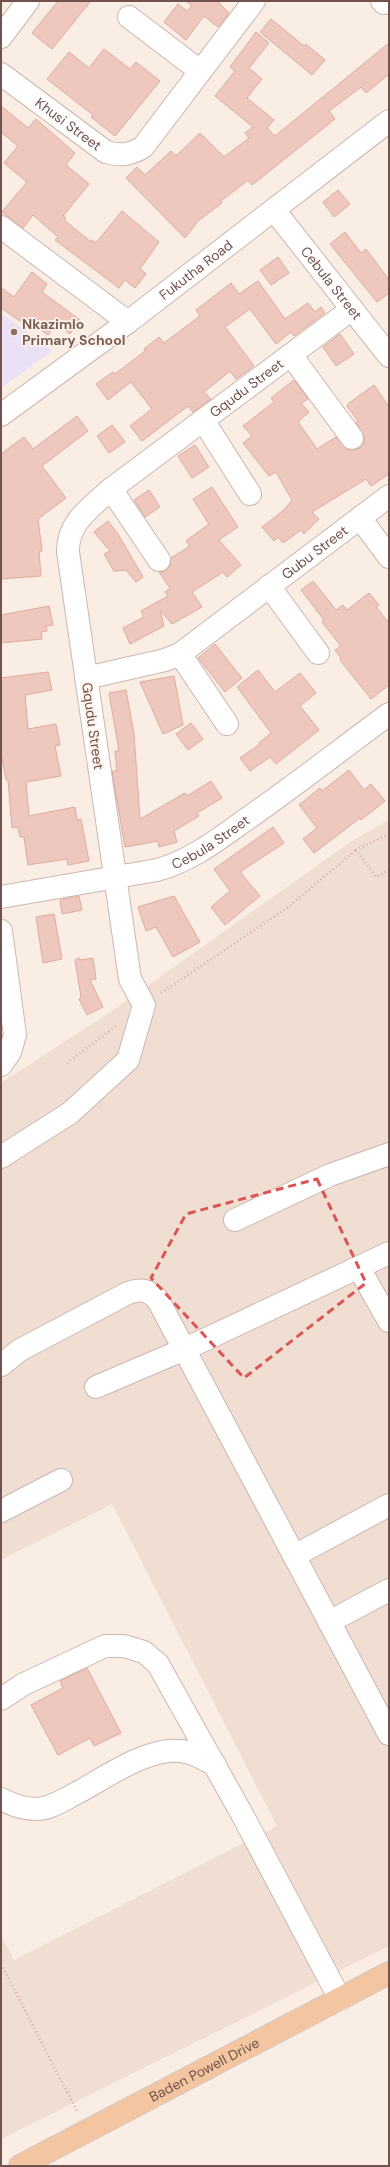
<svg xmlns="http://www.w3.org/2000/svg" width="390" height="2167" viewBox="0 0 390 2167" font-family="'DM Sans',sans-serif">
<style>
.residential{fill:#f1ded3}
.education{fill:#eae1f6}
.building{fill:#eec7be;stroke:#dfab9f}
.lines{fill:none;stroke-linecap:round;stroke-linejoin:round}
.minor-casing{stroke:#cdb6ae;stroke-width:24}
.major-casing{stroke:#d4cbc9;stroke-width:24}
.path{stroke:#d2aba1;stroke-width:2.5;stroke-dasharray:1 3;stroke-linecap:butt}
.minor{stroke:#fff;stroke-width:22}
.major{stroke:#f4c5a1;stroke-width:22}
.marked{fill:none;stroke:#db5552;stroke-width:3;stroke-dasharray:8 5;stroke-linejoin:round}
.education-dot{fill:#8d6e63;stroke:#fef2ea;stroke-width:1.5}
.labels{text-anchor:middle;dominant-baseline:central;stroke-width:3.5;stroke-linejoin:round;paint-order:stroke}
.street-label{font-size:14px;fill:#71524c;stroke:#fef2ea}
.education-label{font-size:14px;font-weight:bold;fill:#785e54;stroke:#fef2ea;text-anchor:start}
</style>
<rect width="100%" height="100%" fill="#faede4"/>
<polygon class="residential" points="389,820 389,1946 1,2139 1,1935 14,1960 277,1826 112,1504 1,1560 1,1083 115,1009 350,842"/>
<polygon class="education" points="1,313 52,351 1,388"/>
<g class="building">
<polygon points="58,1 91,1 52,49 32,33"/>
<polygon points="186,1 217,1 229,13 218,27 204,16 186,40 164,22 178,4 187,11 192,6"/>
<polygon points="271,19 304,46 306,44 325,60 312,75 260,32"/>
<polygon points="256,32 269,43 249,68 262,79 247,98 274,120 267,128 275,136 389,43 389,74 366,93 361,87 329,111 335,119 252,185 248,180 221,201 222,203 198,221 185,238 126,178 137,167 145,175 171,151 176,156 200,133 224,157 249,138 245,133 253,127 215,96 235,71 230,67"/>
<polygon points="104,49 130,69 136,62 160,81 115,136 91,117 93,115 47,79 69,52 89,68"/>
<polygon points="1,106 28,128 36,119 75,153 66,165 89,184 63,216 66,218 64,220 91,242 92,240 96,243 122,211 159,242 140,269 146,274 135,288 125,280 119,288 55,240 58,237 33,215 23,228 2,212 27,182 4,163 18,146 1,132"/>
<polygon points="338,190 350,204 334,217 323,202"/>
<polygon points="345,232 361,253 366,249 389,280 389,293 377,302 330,244"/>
<polygon points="278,257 289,273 271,285 260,270"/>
<polygon points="32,272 47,284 42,292 80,320 70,334 56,324 48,335 23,317 20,321 1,308 1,288 14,297"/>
<polygon points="258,281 285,319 308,303 315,312 321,307 325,313 294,336 291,332 276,344 250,309 225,327 254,366 236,379 230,371 204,392 211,399 193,412 188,406 142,441 130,426 152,409 131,382 108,400 96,384 113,372 115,374 145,351 144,349 159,337 164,343 200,316 196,310 231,283 239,294"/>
<polygon points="340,334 354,354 336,366 323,347"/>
<polygon points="294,380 308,399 301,403 309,412 298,422 317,449 336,437 347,449 353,450 360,448 364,443 364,436 356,423 358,421 347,406 349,403 374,385 389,407 389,474 371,486 366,479 312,512 319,519 304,534 301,530 283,543 278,537 274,541 262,527 284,510 292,500 276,472 269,476 243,443 252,436 243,426 274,402 271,398"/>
<polygon points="77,416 88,431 42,466 66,498 38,519 42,551 39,551 41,576 1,579 1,454 24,437 33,449"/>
<polygon points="112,425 125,442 109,453 97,436"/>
<polygon points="195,445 209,467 192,478 178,456"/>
<polygon points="212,487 238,527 219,540 241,565 227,577 223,572 192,592 202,607 172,624 160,610 164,626 130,644 123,628 144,617 141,611 168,596 165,592 170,588 159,572 166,571 170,566 171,558 190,546 186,541 209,524 193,499"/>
<polygon points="149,490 160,507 145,517 134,500"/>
<polygon points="108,521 118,534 143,577 136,582 126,570 114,571 104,554 110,551 94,532"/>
<polygon points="313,581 336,610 343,605 347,610 369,593 379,605 376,607 389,623 389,685 371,699 340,660 341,658 335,650 341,646 322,622 324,620 301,590"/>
<polygon points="49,606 53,625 46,626 47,631 41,632 42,639 1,643 1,615"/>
<polygon points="215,644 242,678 225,692 198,658"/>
<polygon points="258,670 275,692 300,673 316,693 300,706 319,730 276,764 270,757 250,771 240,758 260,744 259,743 271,733 237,687"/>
<polygon points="48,672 52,690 25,695 28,729 56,724 60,745 55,746 61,776 26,782 29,816 75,807 77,820 81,819 89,861 68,865 67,859 28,865 24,837 20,837 18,827 12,828 8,780 6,780 1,752 1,678"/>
<polygon points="174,676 183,725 163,734 140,682"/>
<polygon points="126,690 134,734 140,819 185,793 187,796 211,781 222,798 197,813 199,816 174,831 177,842 159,847 158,841 125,847 112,771 117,771 115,751 119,751 109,693"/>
<polygon points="191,723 203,739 188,750 176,734"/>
<polygon points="349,770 364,790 371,784 385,801 361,820 360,818 314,853 303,839 317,828 299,805 320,788 322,791"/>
<polygon points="273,827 284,843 240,872 260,896 225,925 211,907 230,891 214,869"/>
<polygon points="79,896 82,910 62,914 60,900"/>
<polygon points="174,896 200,942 173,957 156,927 146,931 138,907"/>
<polygon points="54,914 62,959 43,963 36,917"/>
<polygon points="79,958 80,960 93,958 96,979 90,980 103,1007 87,1015 79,999 81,997 75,960"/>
<polygon points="87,1668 121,1733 94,1746 90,1738 58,1755 31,1705 63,1688 60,1681"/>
</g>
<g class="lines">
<defs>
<g id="minor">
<polyline points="382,1 384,3"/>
<polyline points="129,17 200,71"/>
<polyline points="1,37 28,1"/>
<path id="s1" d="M1,74l105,78c15,4 24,3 37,-5l111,-146"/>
<path id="s2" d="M274,210l115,146"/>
<polyline points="1,227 128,322"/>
<polyline points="291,355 352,438"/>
<path id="s3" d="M1,415l127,-93 261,-201"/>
<polyline points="203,420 250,494"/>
<polyline points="111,489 159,560"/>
<polyline points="360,518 389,557"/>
<polyline points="269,586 318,653"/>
<polyline points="180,654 227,724"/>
<path id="s4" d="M86,678l79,-18 15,-6 209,-158"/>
<path id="s5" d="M1,897l156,-27c33,-9 59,-29 87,-49 49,-34 96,-71 145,-107"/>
<polyline points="1,931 15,1035 10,1052 1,1065"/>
<path id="s6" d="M1,1157l69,-44 58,-53 16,-55 -14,-26 -62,-427c-1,-29 23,-45 43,-63l241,-180"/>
<polyline points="235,1220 330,1175 389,1154"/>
<polyline points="359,1268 389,1321"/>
<path d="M1,1365l19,-15 108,-57c13,-4 20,-4 30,7l231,434"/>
<polyline points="96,1387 185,1349 389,1253"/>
<polyline points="1,1511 61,1480"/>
<polyline points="294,1556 389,1505"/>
<polyline points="329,1622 389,1590"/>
<polyline points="1,1699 24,1684 105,1646 124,1646 144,1652 158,1664 243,1816 340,1999"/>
<path d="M1,1799c11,6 22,10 35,10 14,0 27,-9 39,-15 30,-16 72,-47 106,-43 12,1 23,8 34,14"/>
</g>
<g id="major">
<path id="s7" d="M20,2166l369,-193"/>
</g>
</defs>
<use href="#minor" class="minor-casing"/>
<use href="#major" class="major-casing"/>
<g class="path">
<polyline points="389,834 356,850 376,877 389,870"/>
<polyline points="161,993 287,908 356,850"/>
<polyline points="67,1063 116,1026"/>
<polyline points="1,1964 78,2113"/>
</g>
<use href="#minor" class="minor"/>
<use href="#major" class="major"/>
</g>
<path class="marked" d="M317,1179l49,104 -122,95 -93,-100 35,-64z"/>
<circle class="education-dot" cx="14" cy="332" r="4"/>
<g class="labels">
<g class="street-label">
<text stroke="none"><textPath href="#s1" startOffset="84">Khusi Street</textPath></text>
<text stroke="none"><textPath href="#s3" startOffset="243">Fukutha Road</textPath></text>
<text stroke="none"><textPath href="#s2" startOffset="93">Cebula Street</textPath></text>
<text stroke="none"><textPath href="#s6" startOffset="927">Gqudu Street</textPath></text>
<text stroke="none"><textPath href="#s4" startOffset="266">Gubu Street</textPath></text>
<text transform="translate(93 726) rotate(82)">Gqudu Street</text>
<text stroke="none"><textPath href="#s5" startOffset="219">Cebula Street</textPath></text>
<text stroke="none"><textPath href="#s7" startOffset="208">Baden Powell Drive</textPath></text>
</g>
<g class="education-label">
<text x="22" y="324">Nkazimlo<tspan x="22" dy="16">Primary School</tspan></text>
</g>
</g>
<rect width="390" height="2167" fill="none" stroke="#71524c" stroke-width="4"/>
</svg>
